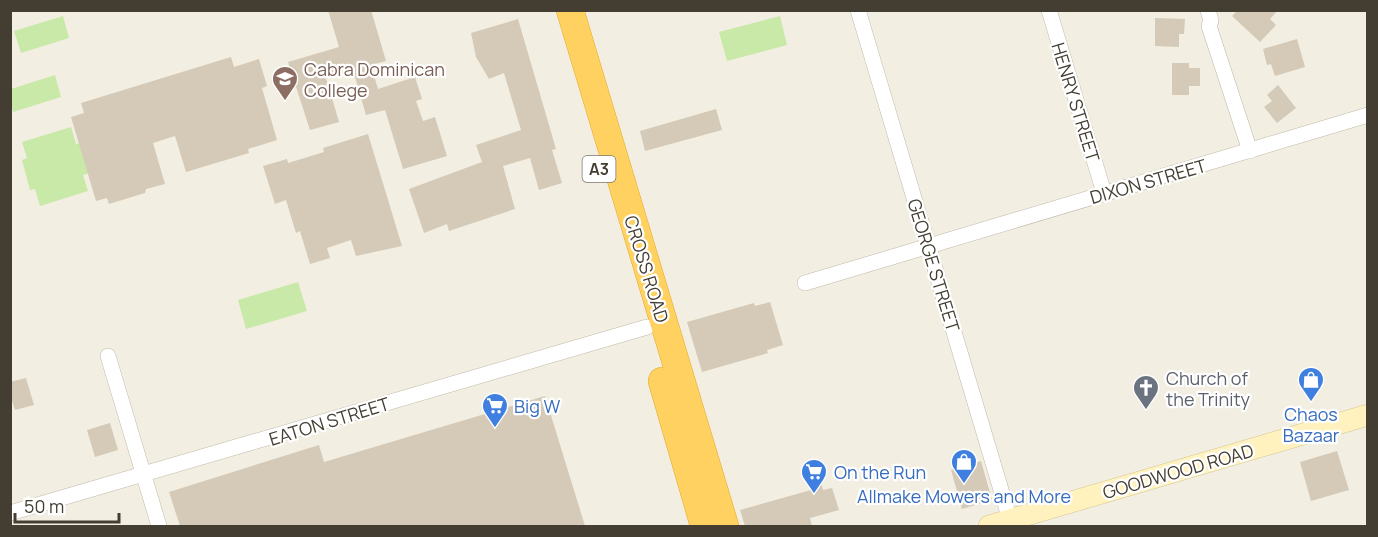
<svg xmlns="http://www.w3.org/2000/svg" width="1378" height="537" viewBox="0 0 1378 537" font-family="Manrope,sans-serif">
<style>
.garden{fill:#c9e9a8}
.building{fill:#d4cab7}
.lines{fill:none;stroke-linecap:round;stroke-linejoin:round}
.street-casing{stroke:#c1b9a7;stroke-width:16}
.secondary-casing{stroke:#d4c58f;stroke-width:22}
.highway-casing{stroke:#e5a829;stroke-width:28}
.street{stroke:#fff;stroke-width:15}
.secondary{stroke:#fff2bf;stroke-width:21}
.highway{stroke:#ffd160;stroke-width:27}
.labels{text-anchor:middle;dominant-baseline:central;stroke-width:4.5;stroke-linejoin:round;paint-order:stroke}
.shield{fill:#fff;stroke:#7c7870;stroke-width:1.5}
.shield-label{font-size:16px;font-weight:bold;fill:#443e32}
.education-label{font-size:18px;fill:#785e54;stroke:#fff;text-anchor:start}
.street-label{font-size:18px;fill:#443e32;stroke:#fff}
.worship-label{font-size:18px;fill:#5b616d;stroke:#fff;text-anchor:start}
.shop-label{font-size:18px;fill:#366cbe;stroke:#fff;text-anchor:start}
</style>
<rect width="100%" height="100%" fill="#f2eee2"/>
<g class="garden">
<polygon points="63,16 69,38 21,53 14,31"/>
<polygon points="780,16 787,45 727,61 719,32"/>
<polygon points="55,75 61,97 13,112 11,104 11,89"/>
<polygon points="71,127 76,144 81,143 90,173 83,175 88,191 40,206 35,189 30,190 22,160 27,158 22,142"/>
<polygon points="298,282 307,311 246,329 238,300"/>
</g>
<g class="building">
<polygon points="328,10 371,10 386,61 371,65 378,89 415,77 422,99 416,101 423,121 435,117 447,156 403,169 385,110 366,115 353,70 326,78 339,122 310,130 288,62 339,47"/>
<polygon points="1238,10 1278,10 1270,19 1276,25 1260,42 1232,16"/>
<polygon points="1155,18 1185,19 1184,34 1179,34 1179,47 1155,46"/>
<polygon points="518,19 556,149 552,150 562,183 539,190 530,158 503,166 515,209 449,231 447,224 424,233 409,189 482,162 476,145 521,130 504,73 489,79 476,57 471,33"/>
<polygon points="1297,39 1305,67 1275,76 1271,64 1267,65 1263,49"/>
<polygon points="231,57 234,67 259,59 267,86 262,88 277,140 248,149 249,153 186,172 175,136 153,143 165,184 146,189 145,193 109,204 107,198 96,201 71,117 84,113 81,103"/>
<polygon points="1172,63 1189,63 1189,68 1200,68 1200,86 1189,86 1189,95 1172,95"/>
<polygon points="1278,85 1296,108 1277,123 1264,107 1272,101 1267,95"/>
<polygon points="716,109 722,130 645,151 640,131"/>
<polygon points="368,134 402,246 356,256 351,240 327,248 330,258 310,264 300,231 296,233 286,200 275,204 263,166 287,159 288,163 324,152 323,148"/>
<polygon points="770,302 783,345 767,350 768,353 702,372 687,322 754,303 755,306"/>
<polygon points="26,378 34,405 15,410 10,394 10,382"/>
<polygon points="545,396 585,526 180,526 169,492 319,445 324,462"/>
<polygon points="110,423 118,450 95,457 87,430"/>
<polygon points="1337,451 1349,490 1311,501 1300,462"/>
<polygon points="981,461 992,500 962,509 951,470"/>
<polygon points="817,470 823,490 832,488 839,510 810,518 812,526 745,526 740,510 811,490 806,473"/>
</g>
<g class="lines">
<defs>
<g id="street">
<polyline points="858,10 1010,520"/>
<polyline points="1049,10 1104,193"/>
<polyline points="1208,10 1211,21 1209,26 1250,151"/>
<polyline points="805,283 1368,115"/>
<polyline points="108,356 159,526"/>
<polyline points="10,513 647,327"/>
</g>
<polyline id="secondary" points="989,526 1368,415"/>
<g id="highway">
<polyline points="570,10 725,526"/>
<polyline points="662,381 704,526"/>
</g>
</defs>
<use href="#street" class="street-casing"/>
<use href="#secondary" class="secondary-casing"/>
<use href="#highway" class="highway-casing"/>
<use href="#street" class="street"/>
<use href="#secondary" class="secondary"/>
<use href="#highway" class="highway"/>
</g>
<defs>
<symbol id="school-pin" viewBox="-11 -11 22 30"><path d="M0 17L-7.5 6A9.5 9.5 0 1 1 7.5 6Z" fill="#8d6e63" stroke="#fff"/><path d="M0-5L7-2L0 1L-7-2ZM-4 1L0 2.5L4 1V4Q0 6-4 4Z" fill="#fff"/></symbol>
<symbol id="shop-pin" viewBox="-11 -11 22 30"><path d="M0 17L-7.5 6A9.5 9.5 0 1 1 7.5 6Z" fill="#3f7fe0" stroke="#fff"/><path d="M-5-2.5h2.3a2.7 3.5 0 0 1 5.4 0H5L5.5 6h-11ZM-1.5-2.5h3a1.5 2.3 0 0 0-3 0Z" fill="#fff"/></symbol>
<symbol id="church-pin" viewBox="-11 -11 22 30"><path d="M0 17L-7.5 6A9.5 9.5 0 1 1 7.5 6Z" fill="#6b7280" stroke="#fff"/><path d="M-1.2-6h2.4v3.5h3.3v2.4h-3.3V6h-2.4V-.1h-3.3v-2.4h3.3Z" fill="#fff"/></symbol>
<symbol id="supermarket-pin" viewBox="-11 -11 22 30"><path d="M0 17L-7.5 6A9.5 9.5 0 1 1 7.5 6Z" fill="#3f7fe0" stroke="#fff"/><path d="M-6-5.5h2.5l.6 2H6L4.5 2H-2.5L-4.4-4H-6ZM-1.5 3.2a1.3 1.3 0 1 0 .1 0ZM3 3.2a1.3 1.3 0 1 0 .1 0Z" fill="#fff"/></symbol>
</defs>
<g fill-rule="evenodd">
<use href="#school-pin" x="270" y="64" width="30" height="40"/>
<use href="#shop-pin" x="1296" y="365" width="30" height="40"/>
<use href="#church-pin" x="1131" y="373" width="30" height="40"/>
<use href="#supermarket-pin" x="480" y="391" width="30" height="40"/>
<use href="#shop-pin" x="949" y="447" width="30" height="40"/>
<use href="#supermarket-pin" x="799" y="457" width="30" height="40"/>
</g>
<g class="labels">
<rect class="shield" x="582.5" y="156" width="33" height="26" rx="4.5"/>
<g class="shield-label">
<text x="599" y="169">A3</text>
</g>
<g class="education-label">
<text x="304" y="69">Cabra Dominican<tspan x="304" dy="21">College</tspan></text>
</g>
<g class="street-label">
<text transform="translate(1076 102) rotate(73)">HENRY STREET</text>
<text transform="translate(1148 181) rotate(-16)">DIXON STREET</text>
<text transform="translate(934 265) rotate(73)">GEORGE STREET</text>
<text transform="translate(647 269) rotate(73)">CROSS ROAD</text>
<text transform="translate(329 421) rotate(-17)">EATON STREET</text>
<text transform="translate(1178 471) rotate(-16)">GOODWOOD ROAD</text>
</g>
<g class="worship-label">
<text x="1166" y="378">Church of<tspan x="1166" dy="21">the Trinity</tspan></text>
</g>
<g class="shop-label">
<text x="514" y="406">Big W</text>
<text x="1311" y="414" text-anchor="middle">Chaos<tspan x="1311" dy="21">Bazaar</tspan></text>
<text x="834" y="472">On the Run</text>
<text x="964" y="496" text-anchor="middle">Allmake Mowers and More</text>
</g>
</g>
<rect width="1378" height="537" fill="none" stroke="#443e32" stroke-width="24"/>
<path d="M15 513v9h104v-9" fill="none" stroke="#443e32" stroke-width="3"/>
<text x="24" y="513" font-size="18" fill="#443e32" stroke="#ffffff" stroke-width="4.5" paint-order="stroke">50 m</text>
</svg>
